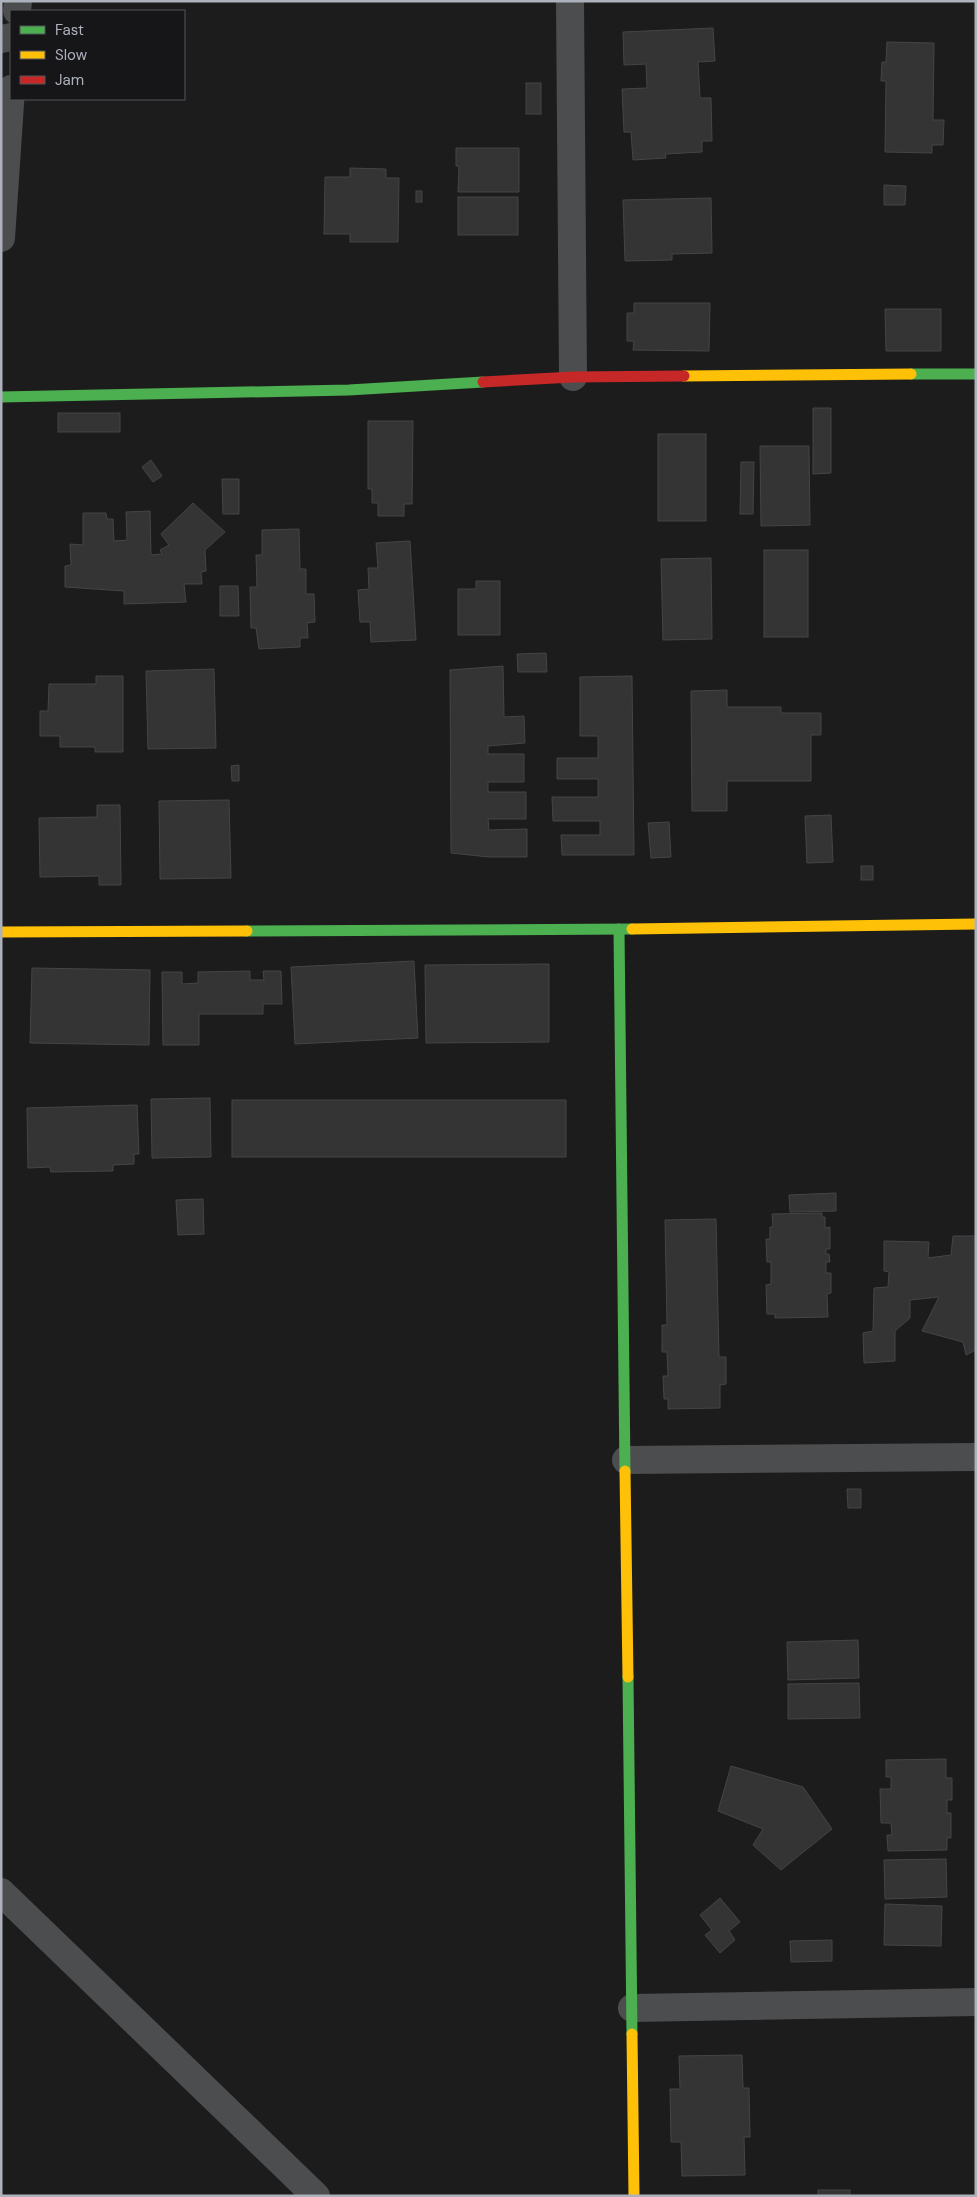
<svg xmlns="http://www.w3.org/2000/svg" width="977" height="2197" viewBox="0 0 977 2197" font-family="'DM Sans',sans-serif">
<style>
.building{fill:#343434;stroke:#444548}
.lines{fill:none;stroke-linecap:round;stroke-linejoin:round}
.street{stroke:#4c4d4f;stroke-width:28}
.fast{stroke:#4caf50;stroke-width:11}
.slow{stroke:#ffc107;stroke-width:11}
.jam{stroke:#c62828;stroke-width:11}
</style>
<rect width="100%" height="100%" fill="#1c1c1c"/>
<g class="building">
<polygon points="713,28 715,61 698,62 700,98 711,98 712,141 702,141 702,152 665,154 666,158 633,160 631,132 624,132 622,89 647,88 646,64 624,65 623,32"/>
<polygon points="887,42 934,43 933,120 944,120 943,145 932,145 932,153 885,152 886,81 881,81 882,62 886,62"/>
<rect x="526" y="83" width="15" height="31"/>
<polygon points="456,148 519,148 519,192 458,192 459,166 456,166"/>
<polygon points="350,168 386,169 386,178 399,178 398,242 350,242 350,234 324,234 325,177 350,177"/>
<polygon points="884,185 906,186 905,205 884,205"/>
<rect x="416" y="191" width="6" height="11"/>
<rect x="458" y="197" width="60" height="38"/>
<polygon points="711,198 712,253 672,254 672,260 625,261 623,200"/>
<polygon points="634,303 710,303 709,351 633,350 634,341 627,341 627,313 634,313"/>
<polygon points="885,309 941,309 941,351 886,351"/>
<polygon points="813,408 831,408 831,473 813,474"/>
<rect x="58" y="413" width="62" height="19"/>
<polygon points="368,421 413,421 412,504 404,504 404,516 378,516 378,503 372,503 372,489 368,489"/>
<rect x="658" y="434" width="48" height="87"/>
<polygon points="760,446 809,446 810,525 761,526"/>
<polygon points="151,460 162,476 153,482 142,467"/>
<polygon points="741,462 754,462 753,514 740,514"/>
<polygon points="222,479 239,479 239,514 223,514"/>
<polygon points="193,503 225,532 205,550 206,571 201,572 202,584 184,584 186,602 124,604 124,591 65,587 65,566 71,565 70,544 83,545 83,513 106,513 107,519 113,519 114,541 127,540 126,512 150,511 151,555 162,554 160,550 169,545 161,534"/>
<polygon points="299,529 300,569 306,569 306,594 314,594 315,622 307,623 308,638 300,638 300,647 259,649 256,628 251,628 250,587 257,587 256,555 262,555 262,530"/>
<polygon points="410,541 416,640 371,642 370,622 360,622 358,590 369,589 368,568 378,568 376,543"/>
<rect x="764" y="550" width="44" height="87"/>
<polygon points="711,558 712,639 663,640 661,559"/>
<polygon points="476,581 500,581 500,635 458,635 458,589 476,589"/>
<polygon points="220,586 238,586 239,616 220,616"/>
<polygon points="546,653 547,672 518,672 517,654"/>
<polygon points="503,666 504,717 524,716 525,743 488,746 488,754 524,754 524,782 488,782 488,792 526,792 526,819 488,819 489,830 527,829 527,857 489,857 451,853 450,670"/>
<polygon points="214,669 216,748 148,749 146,671"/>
<polygon points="96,676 123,676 123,752 95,752 95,747 60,747 60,736 40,736 40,711 48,711 49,684 96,684"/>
<polygon points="632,676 634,855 562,855 561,835 600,835 600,821 553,821 552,797 598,797 598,779 557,779 557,758 598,758 598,736 580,736 580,677"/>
<polygon points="727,690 727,707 781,707 781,713 821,713 821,735 811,735 811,781 727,781 727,811 692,811 691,691"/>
<polygon points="239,765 239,781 232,781 231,766"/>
<polygon points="229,800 231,878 160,879 159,801"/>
<polygon points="97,805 120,805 121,885 99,885 99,876 40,877 39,818 97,817"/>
<polygon points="831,815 833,862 807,863 805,816"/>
<polygon points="669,822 671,857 651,858 648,823"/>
<rect x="861" y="866" width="12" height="14"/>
<polygon points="414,961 418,1038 295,1044 291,967"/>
<polygon points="549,964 549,1042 426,1043 425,965"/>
<polygon points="32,968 150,970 149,1045 30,1043"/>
<polygon points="250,971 250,980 264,980 263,971 281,971 282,1004 263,1004 263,1014 199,1014 199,1045 163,1045 162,972 182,972 182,984 198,983 198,972"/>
<polygon points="210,1098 211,1157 152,1158 151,1099"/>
<rect x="232" y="1100" width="334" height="57"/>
<polygon points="137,1105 139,1154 134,1154 134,1164 113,1165 113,1171 51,1172 50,1167 28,1168 27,1108"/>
<polygon points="836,1193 836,1211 790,1212 789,1195"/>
<polygon points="203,1199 204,1234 178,1235 176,1200"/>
<polygon points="822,1213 822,1217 825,1217 825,1228 830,1227 830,1249 826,1249 826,1254 829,1254 830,1262 826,1262 826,1273 831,1273 831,1293 827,1294 828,1317 775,1318 775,1314 767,1314 766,1285 771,1284 771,1262 767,1262 766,1239 770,1239 770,1227 773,1227 772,1214"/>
<polygon points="716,1219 719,1357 726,1357 726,1384 720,1385 720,1408 668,1409 668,1399 664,1399 663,1376 668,1376 667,1352 662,1352 662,1325 667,1325 665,1220"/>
<polygon points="953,1236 976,1236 976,1350 966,1355 963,1342 922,1331 939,1297 910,1300 910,1318 895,1331 895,1361 864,1363 863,1333 873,1331 874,1288 888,1287 889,1272 884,1271 884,1241 929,1242 928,1258 951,1255"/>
<polygon points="847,1489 861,1489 861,1508 848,1508"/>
<polygon points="858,1640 859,1678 788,1680 787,1642"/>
<polygon points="859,1683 860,1718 788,1719 788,1684"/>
<polygon points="946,1759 946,1778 952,1778 952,1800 947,1800 947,1813 951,1813 951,1838 947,1838 947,1850 888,1851 887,1835 892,1835 891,1823 881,1823 880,1789 891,1789 891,1777 886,1777 886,1760"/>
<polygon points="731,1766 803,1787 832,1829 781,1870 753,1845 763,1829 718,1811"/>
<polygon points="946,1859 947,1897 885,1899 884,1860"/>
<polygon points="720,1898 740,1922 729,1931 735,1940 720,1953 705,1935 712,1930 700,1915"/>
<polygon points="885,1904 942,1906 941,1946 884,1945"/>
<polygon points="832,1940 832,1961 791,1962 790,1941"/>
<polygon points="742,2055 743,2088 749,2088 750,2137 744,2137 745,2175 682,2176 681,2142 671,2142 670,2089 680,2089 679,2056"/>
<rect x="818" y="2190" width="32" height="6"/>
</g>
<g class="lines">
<g class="street">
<polyline points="570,1 573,377"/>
<polyline points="17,11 18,1"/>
<polyline points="1,39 11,37"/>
<polyline points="1,238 11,89"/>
<polyline points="626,1460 976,1457"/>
<polyline points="1,1892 316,2196"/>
<polyline points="632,2008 976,2002"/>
</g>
<g class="fast">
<polyline points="911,374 976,374"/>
<polyline points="1,397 349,390 483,382"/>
<polyline points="619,929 625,1471"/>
<polyline points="247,931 632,929"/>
<polyline points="628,1677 632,2034"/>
</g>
<g class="slow">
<polyline points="684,376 911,374"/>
<polyline points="632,929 976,924"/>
<polyline points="1,932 247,931"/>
<polyline points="625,1471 628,1677"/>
<polyline points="632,2034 634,2196"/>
</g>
<polyline class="jam" points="483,382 573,377 684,376"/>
</g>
<rect width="977" height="2197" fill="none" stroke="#adb1bc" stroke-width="5"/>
<rect x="10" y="10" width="175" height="90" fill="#161618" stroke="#52545a"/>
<rect x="20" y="26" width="25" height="8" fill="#4caf50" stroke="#52545a"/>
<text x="55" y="35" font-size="15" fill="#adb1bc">Fast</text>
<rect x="20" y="51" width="25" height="8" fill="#ffc107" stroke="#52545a"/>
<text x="55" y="60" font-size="15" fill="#adb1bc">Slow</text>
<rect x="20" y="76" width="25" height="8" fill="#c62828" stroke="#52545a"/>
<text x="55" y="85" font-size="15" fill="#adb1bc">Jam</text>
</svg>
